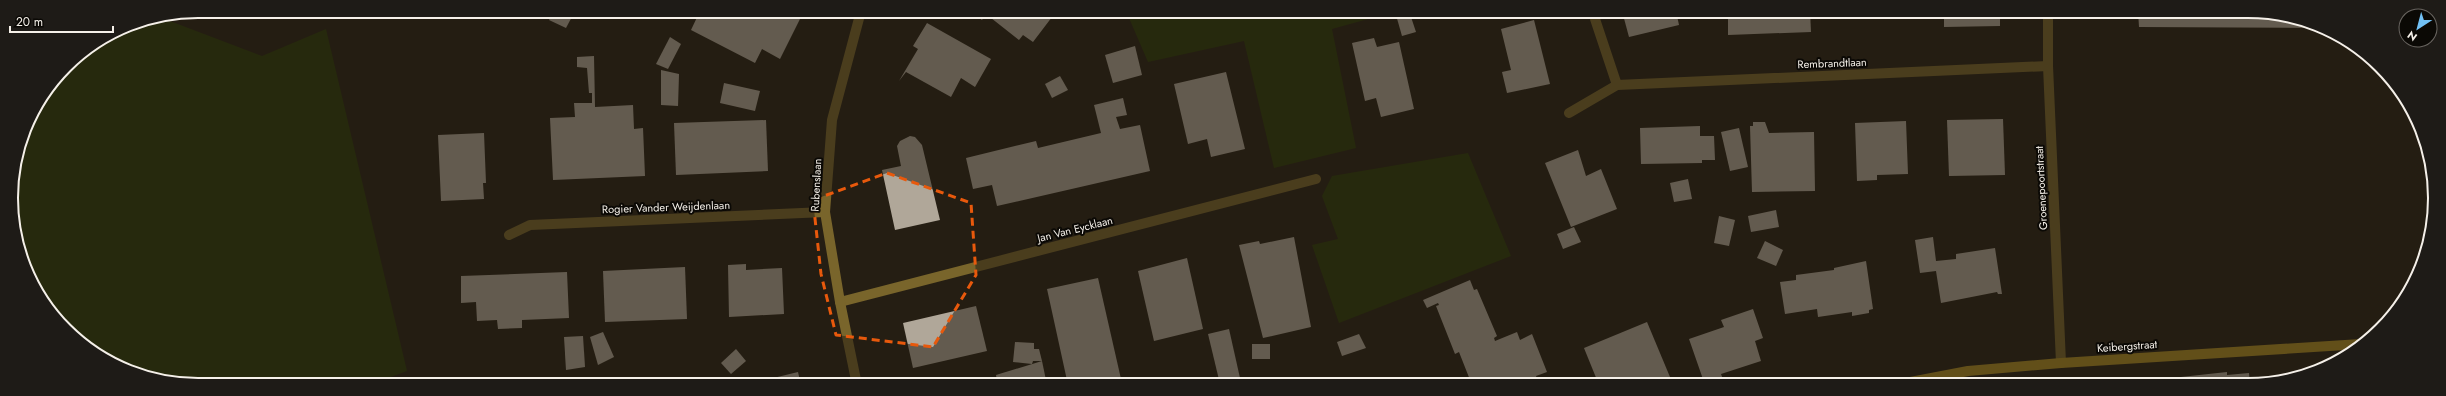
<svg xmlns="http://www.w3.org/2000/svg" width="2446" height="396" viewBox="0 0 2446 396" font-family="Jost,sans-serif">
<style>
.green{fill:#293907}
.building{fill:#b0a799}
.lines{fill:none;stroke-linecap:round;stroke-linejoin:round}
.street{stroke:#79652b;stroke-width:10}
.secondary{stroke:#ad8c23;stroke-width:10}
.marked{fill:none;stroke:#e8590c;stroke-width:3;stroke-dasharray:8 5;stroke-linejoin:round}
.labels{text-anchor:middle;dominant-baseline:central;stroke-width:4;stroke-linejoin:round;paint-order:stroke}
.street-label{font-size:11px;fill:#f5f0e9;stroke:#0b0905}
.rim{fill:none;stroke:#f5f0e9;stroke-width:2}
</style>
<rect width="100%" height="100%" fill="#251e13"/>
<g class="green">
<polygon points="1126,11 1397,11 1332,29 1356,148 1274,168 1244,41 1148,62"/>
<polygon points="162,18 262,56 326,29 407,371 369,385 186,385 115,366 57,321 21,258 11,186 25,126 66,66 127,25"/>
<polygon points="1468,153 1511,256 1339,323 1312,245 1338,239 1322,196 1332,176"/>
</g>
<g class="building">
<polygon points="554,11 575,11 566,28 549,20"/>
<polygon points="700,11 790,11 801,17 780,59 762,49 755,63 691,30"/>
<polygon points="971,11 1044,11 1052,17 1033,42 1023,35 1019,40 986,14 982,20"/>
<polygon points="1409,11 1416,32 1402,36 1396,15"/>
<polygon points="1622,11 1676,11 1679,25 1629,37"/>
<polygon points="1728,11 1810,11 1811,32 1728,35"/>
<polygon points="1944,11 2000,11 2000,26 1944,27"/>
<polygon points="2138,11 2260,11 2322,28 2139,27"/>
<polygon points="1534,20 1550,84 1507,93 1502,72 1511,70 1501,29"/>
<polygon points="927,23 991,59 975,87 961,78 951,97 906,72 899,81 918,49 913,46"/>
<polygon points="670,37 681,44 668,69 656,64"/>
<polygon points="1374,38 1377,47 1399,42 1414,109 1381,117 1376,98 1365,101 1352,43"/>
<polygon points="1135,46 1142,75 1113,83 1105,55"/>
<polygon points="594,56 595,107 633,105 634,129 643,128 645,176 553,180 550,118 575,117 574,103 592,103 592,93 589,93 587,68 577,67 577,57"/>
<polygon points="661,70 679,74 678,106 661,105"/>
<polygon points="1226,72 1245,149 1211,157 1207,139 1188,144 1174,84"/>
<polygon points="1060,76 1068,90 1052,98 1045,84"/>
<polygon points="724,83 760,91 755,111 720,103"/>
<polygon points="1123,98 1127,115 1116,117 1120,129 1140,125 1150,171 997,206 992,185 973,189 966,158 1036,141 1038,148 1101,133 1094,105"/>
<polygon points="2003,119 2005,175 1949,176 1947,120"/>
<polygon points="766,120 768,171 676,175 674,123"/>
<polygon points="1906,121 1908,174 1877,175 1877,180 1857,181 1855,123"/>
<polygon points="1753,122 1765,122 1769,133 1814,132 1815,191 1752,192 1750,126 1753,126"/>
<polygon points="1700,126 1700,136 1714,136 1715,160 1702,160 1702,163 1641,164 1640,128"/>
<polygon points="1739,128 1748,167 1730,171 1721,132"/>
<polygon points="484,133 486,183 483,183 484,199 441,201 438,135"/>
<polygon points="910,136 915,137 922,145 940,220 895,230 882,170 901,166 897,146 900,141"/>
<polygon points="1578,150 1586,176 1601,169 1617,209 1571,227 1545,163"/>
<polygon points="1688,179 1692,199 1674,202 1670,183"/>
<polygon points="1776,210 1779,227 1751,232 1748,216"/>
<polygon points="1719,216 1735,220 1729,246 1714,243"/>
<polygon points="1574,227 1581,242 1563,249 1557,234"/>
<polygon points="1294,237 1311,327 1263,338 1239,245 1259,241 1260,244"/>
<polygon points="1933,237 1936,261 1956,259 1956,254 1995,248 2002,294 1998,294 1997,292 1941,303 1936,271 1920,273 1915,240"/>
<polygon points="1765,241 1783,250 1776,266 1757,258"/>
<polygon points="1187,258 1203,329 1154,341 1138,271"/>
<polygon points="1866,261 1873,309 1869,310 1869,313 1852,316 1852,312 1818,317 1817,309 1785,314 1780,282 1796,280 1796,275 1834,270 1834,268"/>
<polygon points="746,264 746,270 782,268 784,314 729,317 728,265"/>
<polygon points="685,267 687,319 605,322 603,271"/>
<polygon points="567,272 569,318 522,320 522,328 498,329 497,320 477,321 476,302 461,303 461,276"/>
<polygon points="1098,278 1121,379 1099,385 1068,385 1047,289"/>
<polygon points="1470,280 1474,290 1477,289 1497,336 1494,338 1495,341 1517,332 1520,340 1532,334 1547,372 1536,376 1539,385 1472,385 1459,352 1455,354 1436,306 1439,305 1438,303 1427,308 1423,300"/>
<polygon points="976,306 987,351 913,368 903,323"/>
<polygon points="1753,309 1763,338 1755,341 1761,361 1721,374 1724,382 1705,385 1689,339 1724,327 1721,320"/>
<polygon points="1647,322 1670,377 1651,385 1599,385 1584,348"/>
<polygon points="1229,329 1240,378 1220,384 1208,334"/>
<polygon points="603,332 614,357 598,365 590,337"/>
<polygon points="1359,334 1366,348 1342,356 1337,342"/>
<polygon points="583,336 585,367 566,370 564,337"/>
<polygon points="1015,342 1034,343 1034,349 1039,349 1042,361 1033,361 1032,364 1013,362"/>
<rect x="1252" y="344" width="18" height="15"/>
<polygon points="736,349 746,361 731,374 721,363"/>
<polygon points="1042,361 1047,385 998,385 996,375"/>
<polygon points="2308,371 2308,372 2290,377 2290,372"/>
<polygon points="798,372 801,385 749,385 749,384"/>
<polygon points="2227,372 2227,375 2249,373 2250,385 2107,385"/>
<polygon points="1405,381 1407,385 1398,385"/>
</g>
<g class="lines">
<g class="street">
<polyline points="2048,11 2048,66 2061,363"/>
<polyline points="1595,19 1617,85"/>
<polyline points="1569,113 1617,85 2048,66"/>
<polyline points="509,235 530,225 825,212"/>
<polyline points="840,302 1316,179"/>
<polyline points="857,385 840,302 825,212 832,120 861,11"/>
</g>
<polyline class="secondary" points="1895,385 1968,371 2061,363 2361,344"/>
</g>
<path d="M0 0H2446V396H0ZM887,173l84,30 5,72 -43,72 -97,-12 -15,-61 -8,-74z" fill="#251e13" fill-opacity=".55" fill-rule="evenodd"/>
<path class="marked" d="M887,173l84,30 5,72 -43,72 -97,-12 -15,-61 -8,-74z"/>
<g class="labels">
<g class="street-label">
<text transform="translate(1832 63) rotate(-2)">Rembrandtlaan</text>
<text transform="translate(816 185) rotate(-87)">Rubenslaan</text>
<text transform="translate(2041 188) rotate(-93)">Groenepoortstraat</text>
<text transform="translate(666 207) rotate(-2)">Rogier Vander Weijdenlaan</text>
<text transform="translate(1075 229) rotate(-14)">Jan Van Eycklaan</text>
<text transform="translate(2127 346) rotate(-4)">Keibergstraat</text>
</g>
</g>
<path d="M0 0H2446V396H0ZM198 18H2248A180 180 0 0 1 2428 198V198A180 180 0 0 1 2248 378H198A180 180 0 0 1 18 198V198A180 180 0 0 1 198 18Z" fill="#1e1b17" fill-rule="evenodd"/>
<path class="rim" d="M198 18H2248A180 180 0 0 1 2428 198V198A180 180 0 0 1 2248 378H198A180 180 0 0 1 18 198V198A180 180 0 0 1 198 18Z"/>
<g transform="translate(2418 28) rotate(216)"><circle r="19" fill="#0b0905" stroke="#696560"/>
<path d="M0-3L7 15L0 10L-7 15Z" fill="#72c1f5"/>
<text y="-6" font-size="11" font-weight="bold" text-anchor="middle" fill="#f5f0e9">N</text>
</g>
<path d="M10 26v6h103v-6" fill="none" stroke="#f5f0e9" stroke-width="2"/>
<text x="16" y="26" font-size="12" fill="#f5f0e9" stroke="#0b0905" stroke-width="3" paint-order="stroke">20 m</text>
</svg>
